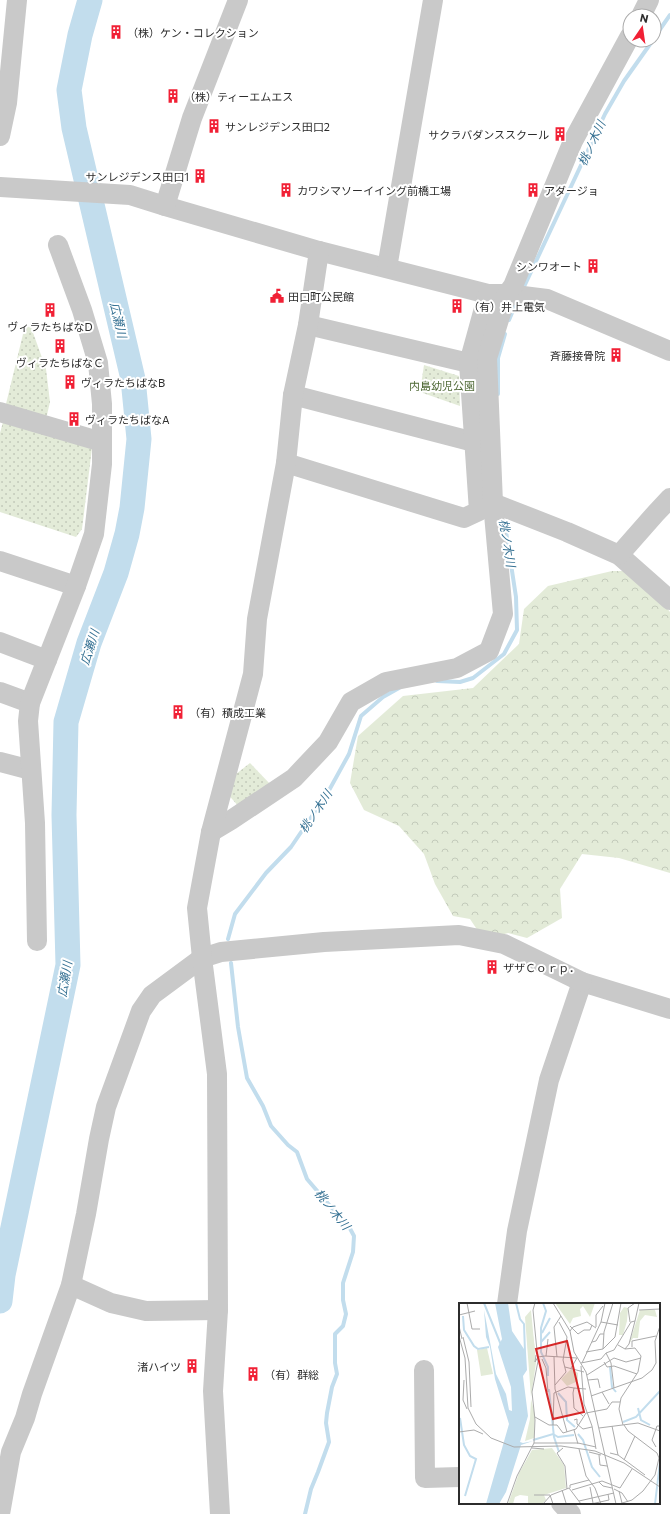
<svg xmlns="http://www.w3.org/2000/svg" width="670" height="1514" viewBox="0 0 670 1514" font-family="Commissioner,'Noto Sans JP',sans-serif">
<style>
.grass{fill:url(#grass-dots)}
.forest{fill:url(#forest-crowns)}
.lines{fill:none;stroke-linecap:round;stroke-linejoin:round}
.stream{stroke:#c2dded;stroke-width:4}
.river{stroke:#c2dded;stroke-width:25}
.minor{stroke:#c9c9c9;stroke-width:20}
.labels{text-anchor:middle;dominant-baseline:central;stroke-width:4;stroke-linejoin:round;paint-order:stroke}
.poi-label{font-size:11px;fill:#2c2c2c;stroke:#fff;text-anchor:start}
.park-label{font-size:11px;fill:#506a37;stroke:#fff}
.water-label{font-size:12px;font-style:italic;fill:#357193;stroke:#fff}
.inset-river{fill:none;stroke:#c2dded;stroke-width:2}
.inset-road{fill:none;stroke:#ababab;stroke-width:1}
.view{fill:#d62828;fill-opacity:0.15;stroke:#d62828;stroke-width:2}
.inset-edge{fill:none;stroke:#2c2c2c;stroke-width:2}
</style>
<defs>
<pattern id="grass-dots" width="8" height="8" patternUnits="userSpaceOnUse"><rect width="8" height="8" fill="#e3ebd8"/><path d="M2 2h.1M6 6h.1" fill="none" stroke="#c3caba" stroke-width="1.8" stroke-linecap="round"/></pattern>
<pattern id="forest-crowns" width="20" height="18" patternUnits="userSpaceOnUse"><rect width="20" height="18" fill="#e3ebd8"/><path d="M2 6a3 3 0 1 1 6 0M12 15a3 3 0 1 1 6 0" fill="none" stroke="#c3caba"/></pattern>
</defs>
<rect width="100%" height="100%" fill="#fff"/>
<g class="grass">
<polygon points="25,326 31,327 46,369 50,402 46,419 5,408"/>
<polygon points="424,365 459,376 460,406 420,392"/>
<polygon points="3,422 92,448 82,529 76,537 0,512 0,433"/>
<polygon points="250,763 272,786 239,807 226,792 231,778"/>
</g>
<polygon class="forest" points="612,571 623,571 660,599 670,612 670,873 619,858 582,854 560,889 562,918 527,938 508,933 484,940 470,919 453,916 435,884 424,854 399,826 364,810 350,783 358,736 403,696 473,688 519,644 524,609 548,586"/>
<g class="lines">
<g class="stream">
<polyline points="654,38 670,15"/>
<polyline points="522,291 605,114 624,81 653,40"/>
<polyline points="509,320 517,301"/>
<polyline points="498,394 498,358 505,334"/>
<polyline points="437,681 460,682 473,678 504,654 517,630 516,597 505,525"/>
<polyline points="228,939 235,914 266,873 291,847 327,794 349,754 361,716 383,697 399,688"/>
<polyline points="231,963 238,1027 247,1078 263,1106 271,1126 288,1145 297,1152 307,1179 331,1207 347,1223 354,1236 353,1252 343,1283 343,1300 346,1314 343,1326 335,1334 335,1363 337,1374 332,1387 327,1413 326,1423 329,1442 318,1472 311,1489 305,1514"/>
</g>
<polyline class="river" points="0,1301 3,1275 68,965 64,815 66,722 89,643 116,573 127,534 132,508 139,439 133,379 74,128 69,90 80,35 90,0"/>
<g class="minor">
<polyline points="641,16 649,0"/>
<polyline points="0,136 7,103 17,0"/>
<polyline points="0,187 130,195 165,206 319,251 488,294 507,294 547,299 670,351"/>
<polyline points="165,206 192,118 238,0"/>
<polyline points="387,268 433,0"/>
<polyline points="308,325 469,363"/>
<polyline points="293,395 474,442"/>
<polyline points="0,412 102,442"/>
<polyline points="286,463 464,518 479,511 469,363 488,294"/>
<polyline points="493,503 567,532 619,555 670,600"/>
<polyline points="619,555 656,513 670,498"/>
<polyline points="0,561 76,586"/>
<polyline points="0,642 47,660"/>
<polyline points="0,692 30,703"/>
<polyline points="0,762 31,770"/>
<polyline points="211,832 231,820 294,778 328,742 351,702 386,682 457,668 489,651 503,614 493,503 487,358 507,294 513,286 573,141 630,36"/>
<polyline points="37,941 35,823 28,721 30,703 76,586 94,534 102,464 102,404 98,363 82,310 58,245"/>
<polyline points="71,1285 111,1303 146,1311 218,1310"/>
<polyline points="507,1304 517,1231 549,1080 582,982 670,1009"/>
<polyline points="424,1370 425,1478 460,1477"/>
<polyline points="561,1503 571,1514"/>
<polyline points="0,1514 11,1452 25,1418 32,1394 71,1285 86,1214 99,1139 106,1107 141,1011 152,995 202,958 221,952 324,942 459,935 504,944 582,982"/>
<polyline points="220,1514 213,1391 218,1310 217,1074 202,958 197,908 211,832 253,674 257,619 286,463 293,395 308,325 319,251"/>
</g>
</g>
<defs>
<symbol id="building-bare" viewBox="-9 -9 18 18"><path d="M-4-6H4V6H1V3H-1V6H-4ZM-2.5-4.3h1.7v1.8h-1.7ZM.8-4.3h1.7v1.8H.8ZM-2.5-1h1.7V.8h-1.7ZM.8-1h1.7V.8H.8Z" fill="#f12035" stroke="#fff" stroke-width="2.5" paint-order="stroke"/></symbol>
<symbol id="civic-bare" viewBox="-9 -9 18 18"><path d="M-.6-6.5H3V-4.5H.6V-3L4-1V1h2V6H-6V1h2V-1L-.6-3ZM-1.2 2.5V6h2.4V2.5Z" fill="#f12035" stroke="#fff" stroke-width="2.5" paint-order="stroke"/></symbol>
</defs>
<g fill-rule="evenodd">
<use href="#building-bare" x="106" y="22" width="20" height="20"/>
<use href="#building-bare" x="163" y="86" width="20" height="20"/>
<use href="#building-bare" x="204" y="116" width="20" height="20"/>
<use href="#building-bare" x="550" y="124" width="20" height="20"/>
<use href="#building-bare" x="190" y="166" width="20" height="20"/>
<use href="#building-bare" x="276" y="180" width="20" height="20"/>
<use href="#building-bare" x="523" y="180" width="20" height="20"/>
<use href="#building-bare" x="583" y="256" width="20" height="20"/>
<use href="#civic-bare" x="267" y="286" width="20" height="20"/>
<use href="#building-bare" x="447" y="296" width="20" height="20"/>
<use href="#building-bare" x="40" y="300" width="20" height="20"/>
<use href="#building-bare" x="50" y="336" width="20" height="20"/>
<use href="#building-bare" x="606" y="345" width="20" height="20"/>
<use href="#building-bare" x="60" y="372" width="20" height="20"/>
<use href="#building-bare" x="64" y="409" width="20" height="20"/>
<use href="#building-bare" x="168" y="702" width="20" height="20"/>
<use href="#building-bare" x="482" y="957" width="20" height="20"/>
<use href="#building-bare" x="182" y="1356" width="20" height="20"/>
<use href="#building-bare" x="243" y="1364" width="20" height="20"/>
</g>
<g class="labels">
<g class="poi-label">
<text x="127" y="32">（株）ケン・コレクション</text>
<text x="184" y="96">（株）ティーエムエス</text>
<text x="225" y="126">サンレジデンス田口2</text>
<text x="549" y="134" text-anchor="end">サクラバダンススクール</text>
<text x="189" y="176" text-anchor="end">サンレジデンス田口1</text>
<text x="297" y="190">カワシマソーイイング前橋工場</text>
<text x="544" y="190">アダージョ</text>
<text x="582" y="266" text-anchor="end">シンワオート</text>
<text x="288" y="296">田口町公民館</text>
<text x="468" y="306">（有）井上電気</text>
<text x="50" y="326" text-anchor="middle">ヴィラたちばなD</text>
<text x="605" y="355" text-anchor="end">斉藤接骨院</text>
<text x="60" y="362" text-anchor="middle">ヴィラたちばなＣ</text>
<text x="81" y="382">ヴィラたちばなB</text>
<text x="85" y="419">ヴィラたちばなA</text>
<text x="189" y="712">（有）積成工業</text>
<text x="503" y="967">ザザＣｏｒｐ．</text>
<text x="181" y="1366" text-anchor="end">渚ハイツ</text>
<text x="264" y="1374">（有）群総</text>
</g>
<g class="park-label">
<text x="442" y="385">内島幼児公園</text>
</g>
<g class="water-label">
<text transform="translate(591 143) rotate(-65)">桃ノ木川</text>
<text transform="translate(119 320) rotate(77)">広瀬川</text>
<text transform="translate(508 543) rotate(81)">桃ノ木川</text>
<text transform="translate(89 647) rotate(-72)">広瀬川</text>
<text transform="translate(315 811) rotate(-56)">桃ノ木川</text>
<text transform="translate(64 979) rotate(-81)">広瀬川</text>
<text transform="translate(333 1209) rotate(51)">桃ノ木川</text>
</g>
</g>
<g transform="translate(459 1303)">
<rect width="201" height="201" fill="#fff"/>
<path d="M72,7l5,53 -5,34 -6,-80zM28,45l6,26 -12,2 -4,-26zM72,96l4,16 -1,23 -9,3 5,-22z" fill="#e3ebd8"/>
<path d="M96,0h40l-5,14 -7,-11 -3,3 1,7 -8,2 -3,6zM165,4l4,1 -1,13 -4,14h-4l1,-22zM181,7h15l2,7 -12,-2 -5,6 -2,17h-5l-4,6zM112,66l7,4v8l-11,5 -6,-7z" fill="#e3ebd8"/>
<path d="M74,32l2,14 -7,1 -1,-14zM93,145l12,17 2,23 -22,7 2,5 -4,4h-14v-8l-8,-1 -5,2 -2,7h-5l11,-31 13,-23z" fill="#e3ebd8"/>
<path d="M36,0h13l4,28 14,21 1,18 -4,6 5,40 -8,26 3,1 10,-2 -12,4 -15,47 -7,12h-13l23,-80 -14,-45 -5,-32 -4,-10 -2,-27 12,64 10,20 3,16 3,1 -1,-24 -13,-40 4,-8z" fill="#c2dded"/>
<path class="inset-river" d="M25,0l17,42M57,0l4,16 4,5 1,28M84,0l3,8 -5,17v24l7,15v9M4,13l1,14 10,16 4,3 11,-2M83,30l8,-15M82,39l9,-10M151,64l2,20 4,5M90,86l5,48 5,15M99,90l8,9 1,18 8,7M179,105l3,12 9,5M1,115l4,27 6,11 6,3 -11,37M164,119l13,-5 24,-26M119,131l5,6 9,27 8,10M74,137l20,-6 5,3 16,-2M196,201l5,-42"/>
<path class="inset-road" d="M8,0l5,26h8M94,0l17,28 4,21 12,20 30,132M180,7l21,-1M0,12l16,-4M142,19l17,3M171,19l-2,-14 7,-5M0,23l3,13M111,23l8,8 6,-4h6l2,-5M137,24v-12l7,-9M111,28l3,-4 14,-5 9,6M0,33l6,22 3,50 8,16 15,14 23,9 47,-1 34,5 29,12 36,24M4,34l6,25 2,45M133,39l4,-1 4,-7h4M159,42l7,4 10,-1 6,8 -3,16 -17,26 -2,11 4,16M173,44v-6l24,-5M144,46l1,-17 9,-29M166,46l4,-5 6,-23M127,49l17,-3 12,-12 6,-34M147,50l5,10 3,25M77,52l-1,7 3,-5 7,-1 32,2 -6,10M87,53l2,-17M95,54l1,32 12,43M98,54l-3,-30 7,-11M83,56l4,9 2,24M145,59l3,5 7,-1 23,8M122,60l20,-4 5,-6 8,-3 17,-28 4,-1 4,-18M123,60l19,-41 4,-19M122,63l3,38 8,22 4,23M106,64l19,5M128,72l27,-17 12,4 15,-4M5,77l-1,20 4,9M129,77l10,-1 2,9M96,82l11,-13 -3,-12 4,-23 -8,-15M143,89l7,12M132,93l51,-18 10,-8 4,-7 -1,-22 5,-15M124,113l-9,-8 -1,-15 1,-5 12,1M76,114l14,8h8l6,8 13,-4 10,-16 21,-4 5,-7h8M115,117l3,-1v5l6,5 9,-2M94,122l1,-32 14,-6 6,1M153,123l6,29M140,125l39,-5 22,8M115,127l4,14M0,129l15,-2 9,4M75,140h44l18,4M197,144l-4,-7 5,-14h3M73,145l12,1M104,145l-6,5 8,13 2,23M120,146l7,27 9,12 6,16M130,149l12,3M151,150l8,2 27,20M140,152l1,10 7,1M165,157l11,-24M140,179l4,4 9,2M131,184l3,16M111,185v-3l19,-5M155,186l8,4 6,9M103,187l4,13M113,187l30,-9 18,7 12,-19M160,188l3,12M75,192h16l3,9M120,198l35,-8M48,201l10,-28 17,-33 1,-23 -3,-28 6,-31 -5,-51 2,-7M84,201l8,-9 18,-7 12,16M132,201l18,-4 -1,-6M160,201l13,-4 11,-9 12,-16 4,-17 -2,-5 -29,-22 -4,-6"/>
<path class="view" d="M108,38l17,71 -31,7 -17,-70z"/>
<rect width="201" height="201" class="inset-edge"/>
</g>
<g transform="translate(642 28) rotate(13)"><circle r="19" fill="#ffffff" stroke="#ababab"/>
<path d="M0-3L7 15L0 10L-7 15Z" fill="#f12035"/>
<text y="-6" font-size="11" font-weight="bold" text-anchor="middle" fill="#2c2c2c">N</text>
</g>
</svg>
